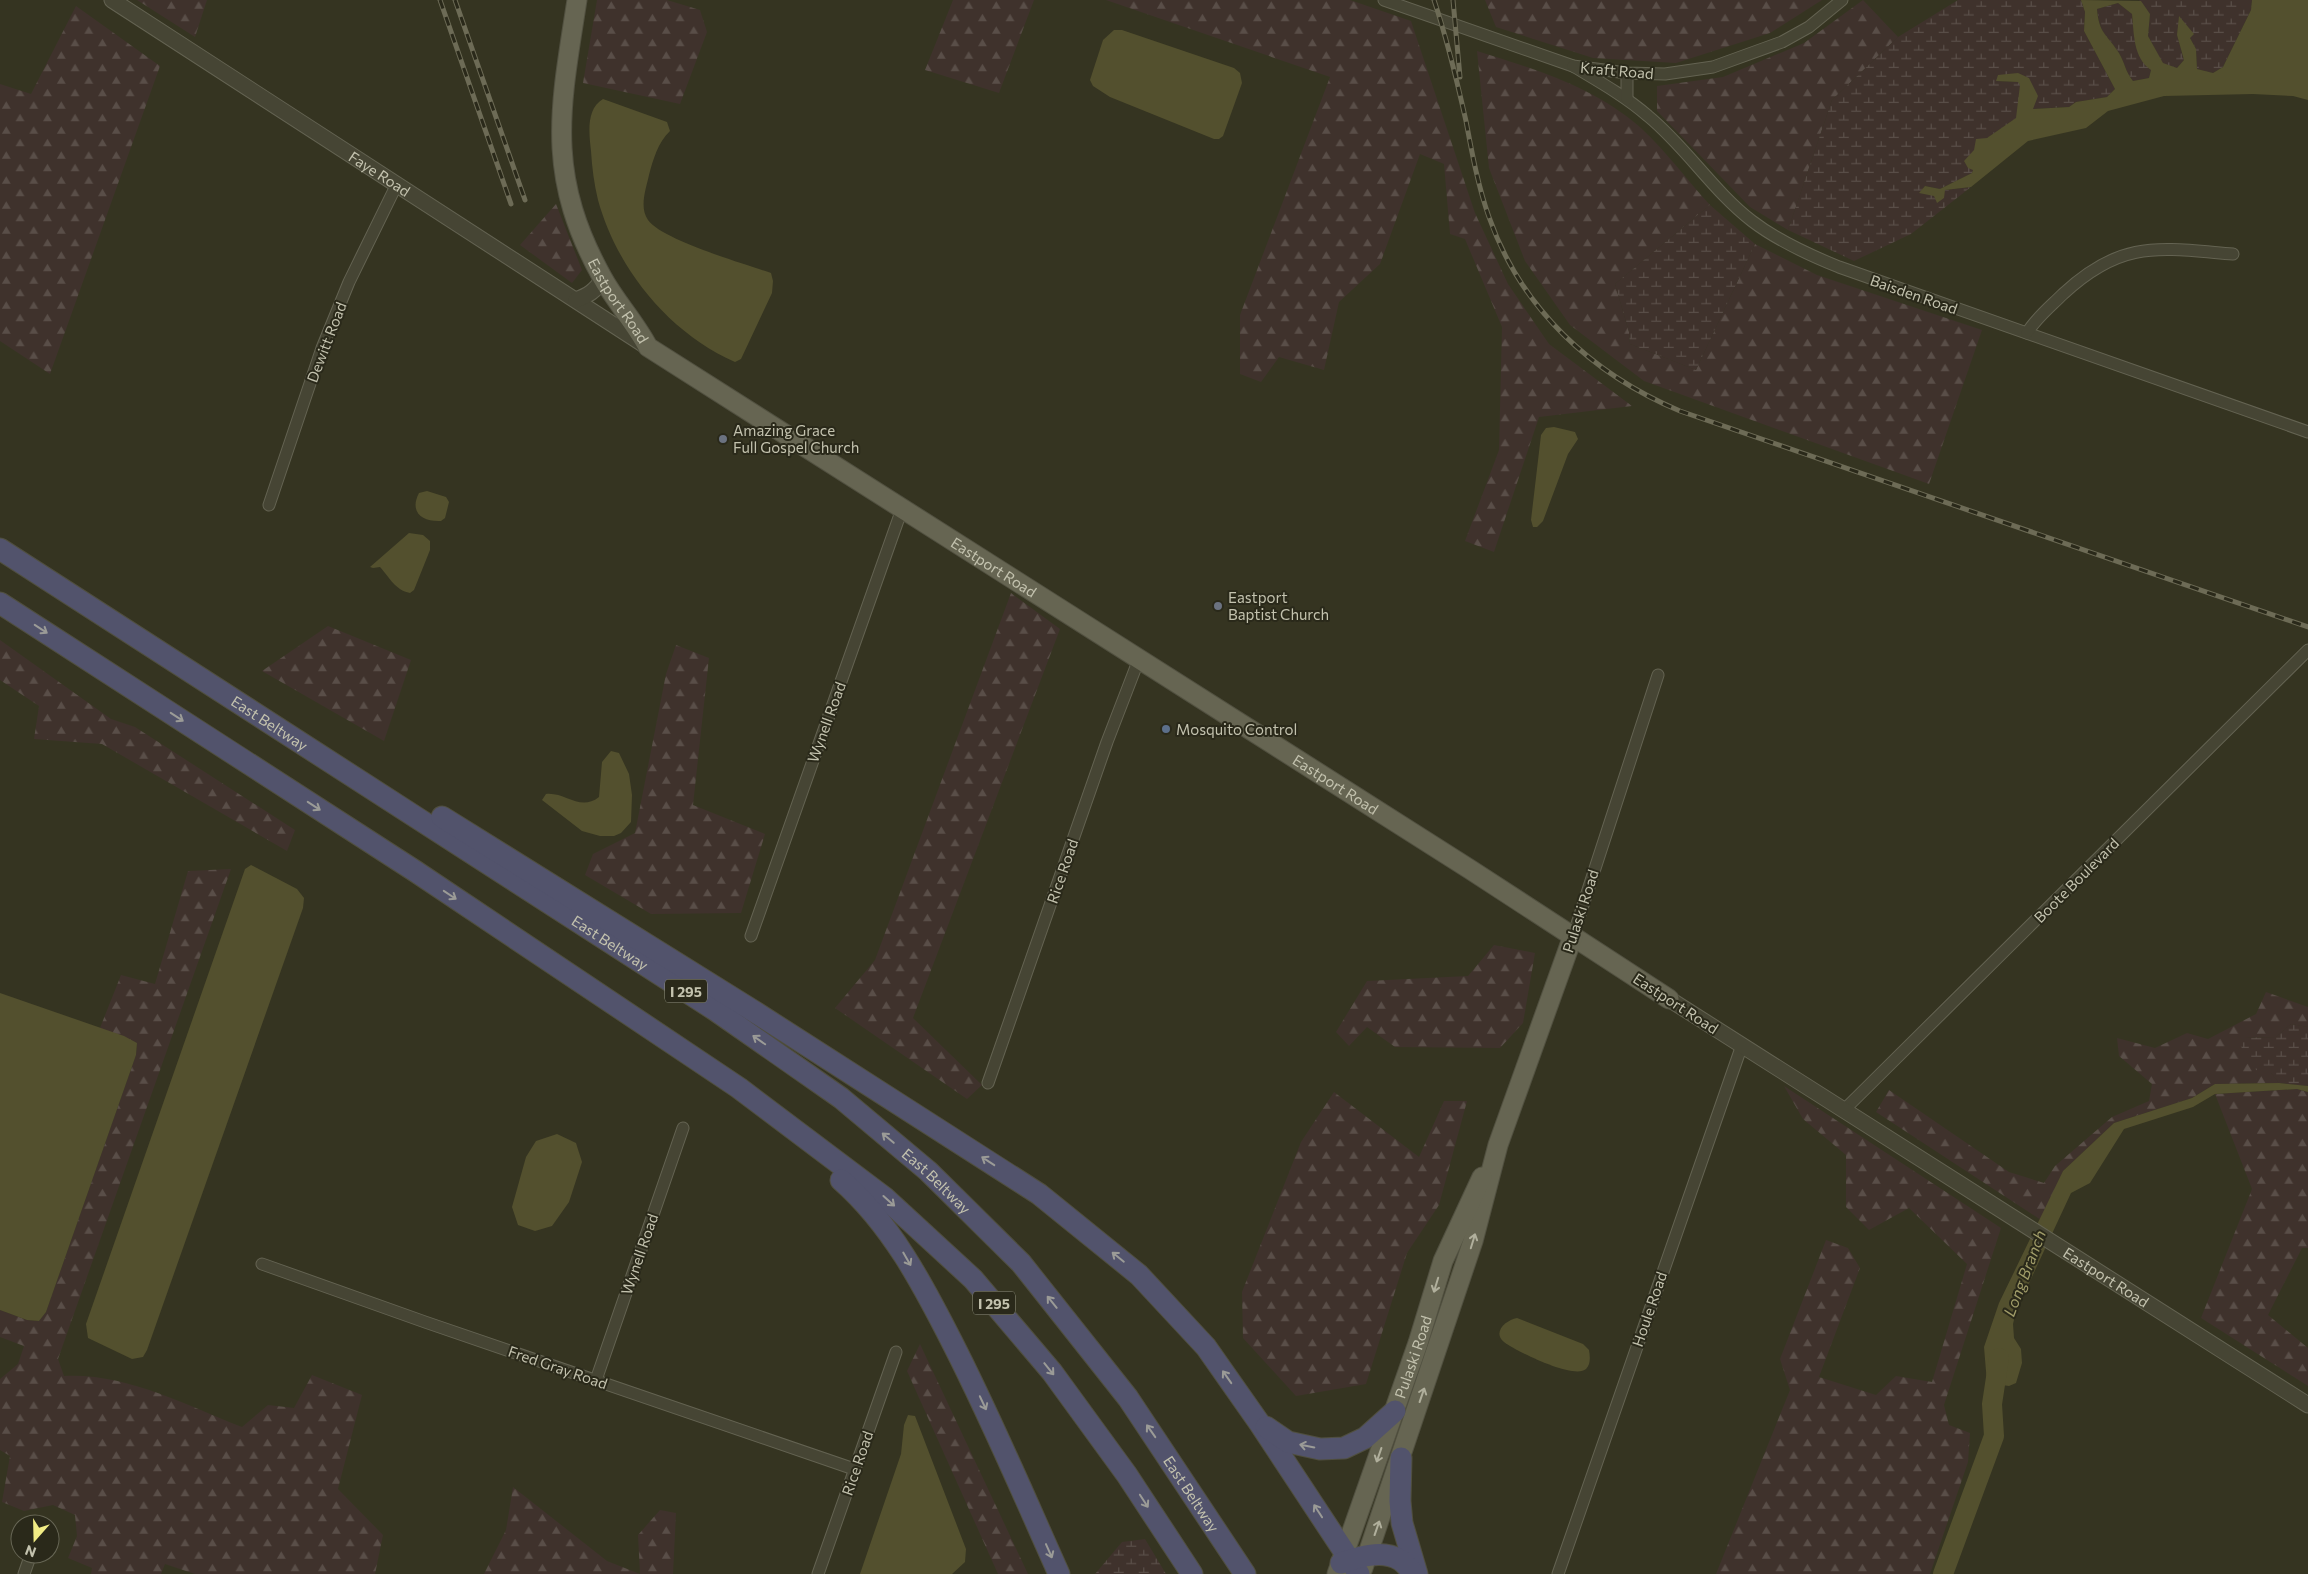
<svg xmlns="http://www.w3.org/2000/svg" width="2308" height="1574" viewBox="0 0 2308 1574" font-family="Commissioner,sans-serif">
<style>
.forest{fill:url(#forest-firs)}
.wetland{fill:url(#wetland-marsh)}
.water{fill:#53502e;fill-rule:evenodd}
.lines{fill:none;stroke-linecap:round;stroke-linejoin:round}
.river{stroke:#53502e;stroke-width:20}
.minor-casing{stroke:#646352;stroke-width:13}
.tertiary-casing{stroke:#646352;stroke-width:17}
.primary-casing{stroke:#525141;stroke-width:21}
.motorway-casing{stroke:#504f3f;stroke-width:23}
.minor{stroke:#464534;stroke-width:11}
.tertiary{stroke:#464534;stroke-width:15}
.primary{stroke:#666552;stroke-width:19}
.motorway{stroke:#52536c;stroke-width:21}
.rail-casing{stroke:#6d6b56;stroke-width:5}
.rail{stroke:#2a291a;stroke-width:3;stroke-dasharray:9;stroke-linecap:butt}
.oneway{stroke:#9b9b97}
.oneway2{stroke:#b0af9c}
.worship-dot{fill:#6b7280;stroke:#2a291a;stroke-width:2}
.service-dot{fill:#5c6f8a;stroke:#2a291a;stroke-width:2}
.labels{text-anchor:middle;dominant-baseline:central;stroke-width:4;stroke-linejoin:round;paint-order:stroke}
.shield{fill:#2a291a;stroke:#959482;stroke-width:1}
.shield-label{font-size:14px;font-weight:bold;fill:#c3c2ae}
.street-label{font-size:15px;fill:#c3c2ae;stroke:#2a291a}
.poi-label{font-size:15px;fill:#c3c2ae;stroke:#2a291a;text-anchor:start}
.water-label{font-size:16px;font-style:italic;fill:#a09c69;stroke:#2a291a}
</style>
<defs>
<pattern id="forest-firs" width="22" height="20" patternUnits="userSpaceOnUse" patternTransform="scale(1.25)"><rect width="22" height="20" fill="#3f322c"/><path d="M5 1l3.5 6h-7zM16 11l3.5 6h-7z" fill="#594e48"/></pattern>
<pattern id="wetland-marsh" width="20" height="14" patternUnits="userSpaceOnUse" patternTransform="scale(1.25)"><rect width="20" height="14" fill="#3f322c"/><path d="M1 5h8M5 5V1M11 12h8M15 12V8" fill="none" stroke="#594e48"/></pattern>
</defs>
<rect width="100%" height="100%" fill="#353421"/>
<g class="forest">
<polygon points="137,0 207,0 195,37"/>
<polygon points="597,0 667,0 700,10 707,32 680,104 583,83"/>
<polygon points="953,0 1034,0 999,93 925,70"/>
<polygon points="1106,0 1350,0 1411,21 1475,213 1508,284 1549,344 1632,406 1539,417 1494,552 1465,541 1499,450 1502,327 1465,239 1450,234 1444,164 1420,154 1380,264 1339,302 1324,370 1279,357 1261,382 1240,374 1240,315 1330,77"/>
<polygon points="1485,0 1822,0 1770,33 1676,63 1593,58 1496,27"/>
<polygon points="1863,0 1898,37 1832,100 1788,230 1750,207 1657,111 1657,86 1723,77 1804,43"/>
<polygon points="76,6 160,66 50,374 0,341 0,84 31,94"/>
<path d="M1477,51c58,18 118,36 164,77 25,23 46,52 69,77l-95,79 14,48 1,12 66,26 59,-126 62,31 165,55 -53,154 -285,-103 -74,-56 -45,-64 -36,-93z"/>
<polygon points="556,204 582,270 572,283 520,245"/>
<polygon points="1011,593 1060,629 913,1018 982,1085 967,1099 835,1008 875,960"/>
<polygon points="328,626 411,660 384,741 262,671"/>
<polygon points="0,640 111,719 135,727 295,830 287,851 102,744 34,739 39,706 0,680"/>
<polygon points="676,645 709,658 693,805 765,834 741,913 651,914 585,875 593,854 635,833 666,674"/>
<path d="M231,869l-173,490 6,17c63,-3 121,29 178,51l26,-22 26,3 18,-33 50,20 -24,94 45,46 -8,39h-180l-30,-10 -4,10h-70l1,-6 -24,-10 9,-22 -2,-21 -22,-10 -29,6 -22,-9 8,-46 -10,-6v-71l18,-15 6,-18 -24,-9v-27l27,10 12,1 7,-9 90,-257 1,-12 -37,-15 21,-53 34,9 33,-113z"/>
<polygon points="1494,945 1535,953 1523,1023 1500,1048 1395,1047 1367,1027 1349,1046 1336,1032 1367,981 1468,976"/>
<polygon points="2266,992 2308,1007 2308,1027 2291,1024 2276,1037 2244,1038 2279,1083 2215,1084 2192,1098 2114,1123 2063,1171 2041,1220 1876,1112 1889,1090 2009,1172 2044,1183 2055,1166 2112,1117 2149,1101 2152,1084 2119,1056 2117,1038 2155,1048 2187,1033 2208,1039 2256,1014"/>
<polygon points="1784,1086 2001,1228 1944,1405 1949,1425 1970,1433 1968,1462 1930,1574 1716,1574 1790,1390 1780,1359 1826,1240 1848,1248 1860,1268 1819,1377 1876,1395 1896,1376 1932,1382 1967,1264 1909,1208 1869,1230 1846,1207 1846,1155 1803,1119"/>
<polygon points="2297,1089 2308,1092 2308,1248 2302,1248 2268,1315 2308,1348 2308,1386 2201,1318 2252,1189 2215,1094"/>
<polygon points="1334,1092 1419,1157 1444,1101 1467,1101 1439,1205 1407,1253 1366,1384 1296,1396 1243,1338 1242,1292 1301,1142"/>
<polygon points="920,1344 1028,1574 998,1574 907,1371"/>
<polygon points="513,1487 607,1561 640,1574 638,1535 660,1510 676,1513 673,1574 484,1574 506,1530"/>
</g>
<g class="wetland">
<polygon points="1958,0 2081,0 2085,12 2084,31 2115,89 2107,97 2076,102 2069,107 2032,109 2029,78 1996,81 2018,82 2021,85 2017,118 1987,138 1972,173 1940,189 1925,186 1920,193 1971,187 1911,234 1854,261 1788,230 1832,100 1898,37"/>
<polygon points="2139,0 2252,0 2251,10 2223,67 2213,73 2197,69 2196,49 2190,38 2177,35 2184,60 2177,68 2163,64 2148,36 2150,14"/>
<path d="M2118,3l14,11 4,33 15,23 -2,8 -16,3c-8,-10 -8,-18 -14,-28 -13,-20 -19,-17 -22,-44z"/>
<polygon points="1710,205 1755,244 1696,370 1630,344 1629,332 1615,284"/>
<polygon points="2291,1024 2308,1027 2308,1086 2279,1083 2271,1073 2256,1070 2240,1045 2244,1038 2276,1037"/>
<polygon points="1145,1539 1166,1574 1095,1574 1122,1542"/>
</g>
<g class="water">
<path d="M2081,0l60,1 9,13 -2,22 15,27 14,5 7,-8 -7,-25 2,-19 15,18 -4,4 6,11 1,20 16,4 10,-6 28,-57 1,-10h56v100l-15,-4 -40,-2 -89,2 -56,15 -22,17 -58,13 -57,46 -26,3 -1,8 -7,5 -3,-7 -15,-3 6,-7 15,3 32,-16 1,-3 -5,-2 -4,-7 10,-11 2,-11 11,-1 29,-20 4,-33 -2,-3 -22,-1 2,-6 20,-2 11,5 9,18 -5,13 36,-2 7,-5 31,-5 8,-8 -31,-58 1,-19zM2118,3l14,11c2,19 1,44 19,56l-2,8 -16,3c-8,-10 -8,-18 -14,-28 -12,-19 -20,-19 -22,-44z"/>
<polygon points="1114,30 1122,30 1234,68 1240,73 1242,83 1223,136 1219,139 1214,139 1110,97 1093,86 1090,80 1103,40"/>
<path d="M603,99l64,23 3,9c-12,11 -17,29 -21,44 -3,14 -10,32 -1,45 14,20 97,44 123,53l2,8 -1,12 -31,66 -6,3c-66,-29 -118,-93 -137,-162 -4,-16 -6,-33 -7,-49 -2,-18 -5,-42 12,-52z"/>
<polygon points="1554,427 1575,432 1578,439 1568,454 1543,521 1537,527 1533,527 1531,520 1541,435 1546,428"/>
<path d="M427,491l19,6 3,5 -4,16 -4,3c-19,1 -32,-9 -22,-28z"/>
<path d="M409,533l14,2 7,6v9l-16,40 -4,3c-15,-3 -20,-15 -30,-26l-7,1 -3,-1z"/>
<path d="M611,751l8,2 10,21 3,21 -1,27 -10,11 -7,3h-14l-18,-5 -40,-31 4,-6c20,-2 34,18 53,3l3,-35z"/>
<polygon points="251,865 297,889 304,898 303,908 147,1350 143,1357 132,1359 88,1338 86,1324 245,869"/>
<polygon points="0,993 124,1036 137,1043 136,1055 46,1312 39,1321 27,1320 0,1310"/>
<polygon points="2279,1083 2308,1086 2308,1092 2297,1089 2215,1094 2193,1107 2124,1129 2090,1183 2071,1193 2016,1311 2013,1324 2014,1338 2021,1349 2022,1363 2016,1383 2009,1386 1987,1383 1984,1347 1999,1303 2063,1171 2114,1123 2192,1098 2215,1084"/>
<polygon points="557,1134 576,1143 582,1162 569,1202 552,1226 535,1231 518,1225 512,1207 526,1157 536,1141"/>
<path d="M1517,1318l66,26 6,6c1,6 2,14 -3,19 -12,11 -70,-18 -82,-27 -12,-10 2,-22 13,-24z"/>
<polygon points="908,1415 915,1416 966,1549 965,1562 952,1574 860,1574 901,1454 904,1425"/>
</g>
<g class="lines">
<polyline class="river" points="1943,1574 1994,1436 1992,1404 1999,1358"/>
<defs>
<g id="minor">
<polyline points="1384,0 1573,66 1627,73 1665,74 1713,67 1782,42 1809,27 1842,0"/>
<path d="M1573,66c25,15 52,30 75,50 38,31 65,75 104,105 26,20 57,34 87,46l469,165"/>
<polyline points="1627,99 1627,73"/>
<path d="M2027,333c9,-15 23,-26 36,-39 59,-55 96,-46 170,-40"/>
<polyline points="269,505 322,348 349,282 397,184"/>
<polyline points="751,936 902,509"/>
<polyline points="1573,936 1658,675"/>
<polyline points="988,1083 1107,742 1139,659"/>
<polyline points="1844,1110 2308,650"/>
<polyline points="262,1264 425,1322 854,1469"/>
<polyline points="596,1380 683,1128"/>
<polyline points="24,1574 31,1554"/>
<polyline points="818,1574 896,1352"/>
<polyline points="1558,1574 1742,1045"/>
</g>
<g id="tertiary">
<path id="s1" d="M112,0l534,346"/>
<path d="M576,300c13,-5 19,-9 27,-21"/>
<path id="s2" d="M1669,999l639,406"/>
</g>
<g id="primary">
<path id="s3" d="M577,0c-17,109 -32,174 25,277 13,24 33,45 46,70l823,523 198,129"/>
<polyline points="1363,1568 1473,1241 1498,1145 1573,936"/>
<path id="s4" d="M1337,1574l81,-231 25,-82 39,-84"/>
</g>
<g id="motorway">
<path id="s5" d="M0,549l715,461 126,88 87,73 93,92 107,135 117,176"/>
<polyline points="0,603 415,871 739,1088 885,1198 973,1279 1052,1372 1127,1475 1192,1574"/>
<polyline points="442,817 755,1012 1039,1194 1139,1275 1206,1347 1260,1424 1359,1574"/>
<path d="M841,1180c50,44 81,103 111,162 39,76 72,154 107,232"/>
<polyline points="1266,1427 1288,1442 1320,1449 1344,1448 1365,1438 1395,1411"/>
<polyline points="1401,1458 1400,1501 1402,1523 1417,1574"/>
<path d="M1341,1563c18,-6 41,-14 59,-3 5,3 10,10 14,14"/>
</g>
</defs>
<use href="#minor" class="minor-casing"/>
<use href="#tertiary" class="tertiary-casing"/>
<use href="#primary" class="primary-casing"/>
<use href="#motorway" class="motorway-casing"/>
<use href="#minor" class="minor"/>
<use href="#tertiary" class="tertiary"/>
<use href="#primary" class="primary"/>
<use href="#motorway" class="motorway"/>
<defs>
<g id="rail">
<polyline points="440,0 511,204"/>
<polyline points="455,0 525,200"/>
<path d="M1434,0c13,39 23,81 32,121 6,32 12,65 23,96 32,92 103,157 191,194l628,216"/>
<polyline points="1453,0 1460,77"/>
</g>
</defs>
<use href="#rail" class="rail-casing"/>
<use href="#rail" class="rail"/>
</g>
<defs><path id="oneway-shaft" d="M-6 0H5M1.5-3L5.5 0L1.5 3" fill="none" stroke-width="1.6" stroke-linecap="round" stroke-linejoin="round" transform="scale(1.25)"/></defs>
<g class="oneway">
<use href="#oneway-shaft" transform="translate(41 629) rotate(33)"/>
<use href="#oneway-shaft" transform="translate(177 717) rotate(33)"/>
<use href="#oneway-shaft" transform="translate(314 806) rotate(33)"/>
<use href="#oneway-shaft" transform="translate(450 895) rotate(34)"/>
<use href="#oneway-shaft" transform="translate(759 1040) rotate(-145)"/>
<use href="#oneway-shaft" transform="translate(888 1138) rotate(-140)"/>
<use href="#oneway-shaft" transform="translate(988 1161) rotate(-147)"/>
<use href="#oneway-shaft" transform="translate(889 1201) rotate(42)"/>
<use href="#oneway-shaft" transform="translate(1118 1257) rotate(-141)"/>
<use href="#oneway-shaft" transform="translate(907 1259) rotate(60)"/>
<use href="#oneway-shaft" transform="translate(1052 1302) rotate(-129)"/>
<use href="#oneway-shaft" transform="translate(1049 1369) rotate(51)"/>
<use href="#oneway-shaft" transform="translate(1227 1377) rotate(-125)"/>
<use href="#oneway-shaft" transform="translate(983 1403) rotate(65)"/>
<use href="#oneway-shaft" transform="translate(1151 1431) rotate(-125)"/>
<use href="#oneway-shaft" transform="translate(1307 1446) rotate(-169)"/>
<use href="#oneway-shaft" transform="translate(1144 1501) rotate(57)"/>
<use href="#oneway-shaft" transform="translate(1318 1511) rotate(-123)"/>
<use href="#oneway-shaft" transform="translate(1049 1551) rotate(66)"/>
</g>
<g class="oneway2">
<use href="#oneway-shaft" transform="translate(1473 1241) rotate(-73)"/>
<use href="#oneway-shaft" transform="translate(1436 1285) rotate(107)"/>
<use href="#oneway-shaft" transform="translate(1422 1395) rotate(-71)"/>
<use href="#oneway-shaft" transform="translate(1379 1455) rotate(109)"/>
<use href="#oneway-shaft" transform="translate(1377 1528) rotate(-71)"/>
</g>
<g class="worship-dot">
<circle cx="723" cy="439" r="5"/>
<circle cx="1218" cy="606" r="5"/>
</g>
<circle class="service-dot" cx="1166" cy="729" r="5"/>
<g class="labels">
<g class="shield">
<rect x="665" y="979.5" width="42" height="23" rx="4"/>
<rect x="973" y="1291.5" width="42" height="23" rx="4"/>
</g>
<g class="shield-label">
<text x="686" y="991">I 295</text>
<text x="994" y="1303">I 295</text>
</g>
<g class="street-label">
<text transform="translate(1617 70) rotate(5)">Kraft Road</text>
<text stroke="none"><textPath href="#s1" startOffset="319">Faye Road</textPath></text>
<text transform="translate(1914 294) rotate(19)">Baisden Road</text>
<text stroke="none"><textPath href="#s3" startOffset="314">Eastport Road</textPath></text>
<text transform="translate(326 342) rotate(-69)">Dewitt Road</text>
<text stroke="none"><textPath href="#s3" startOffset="779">Eastport Road</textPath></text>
<text transform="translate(826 722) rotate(-70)">Wynell Road</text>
<text stroke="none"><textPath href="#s5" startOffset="321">East Beltway</textPath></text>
<text stroke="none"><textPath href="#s3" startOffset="1184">Eastport Road</textPath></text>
<text transform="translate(1062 871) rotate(-71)">Rice Road</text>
<text transform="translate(2076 880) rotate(-45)">Boote Boulevard</text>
<text transform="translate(1580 911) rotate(-72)">Pulaski Road</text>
<text stroke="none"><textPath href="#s5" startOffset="726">East Beltway</textPath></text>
<text transform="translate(1676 1003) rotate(33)">Eastport Road</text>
<text stroke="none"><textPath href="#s5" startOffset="1131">East Beltway</textPath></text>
<text transform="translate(639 1254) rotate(-71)">Wynell Road</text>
<text stroke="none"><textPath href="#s2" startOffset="518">Eastport Road</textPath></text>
<text transform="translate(1649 1309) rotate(-71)">Houle Road</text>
<text stroke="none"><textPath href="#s4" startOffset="230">Pulaski Road</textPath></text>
<text transform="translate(558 1367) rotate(19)">Fred Gray Road</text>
<text transform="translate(857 1463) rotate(-71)">Rice Road</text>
<text stroke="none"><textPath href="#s5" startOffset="1536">East Beltway</textPath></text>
</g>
<g class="poi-label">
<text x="733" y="430">Amazing Grace<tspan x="733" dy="17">Full Gospel Church</tspan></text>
<text x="1228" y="597">Eastport<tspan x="1228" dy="17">Baptist Church</tspan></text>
<text x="1176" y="729">Mosquito Control</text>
</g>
<g class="water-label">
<text transform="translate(2024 1273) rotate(-69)">Long Branch</text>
</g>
</g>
<g transform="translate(35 1539) rotate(200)"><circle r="24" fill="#2a291a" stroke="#676655"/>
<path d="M0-4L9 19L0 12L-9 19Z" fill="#f1ec85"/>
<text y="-8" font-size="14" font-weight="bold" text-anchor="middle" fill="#c3c2ae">N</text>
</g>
</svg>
